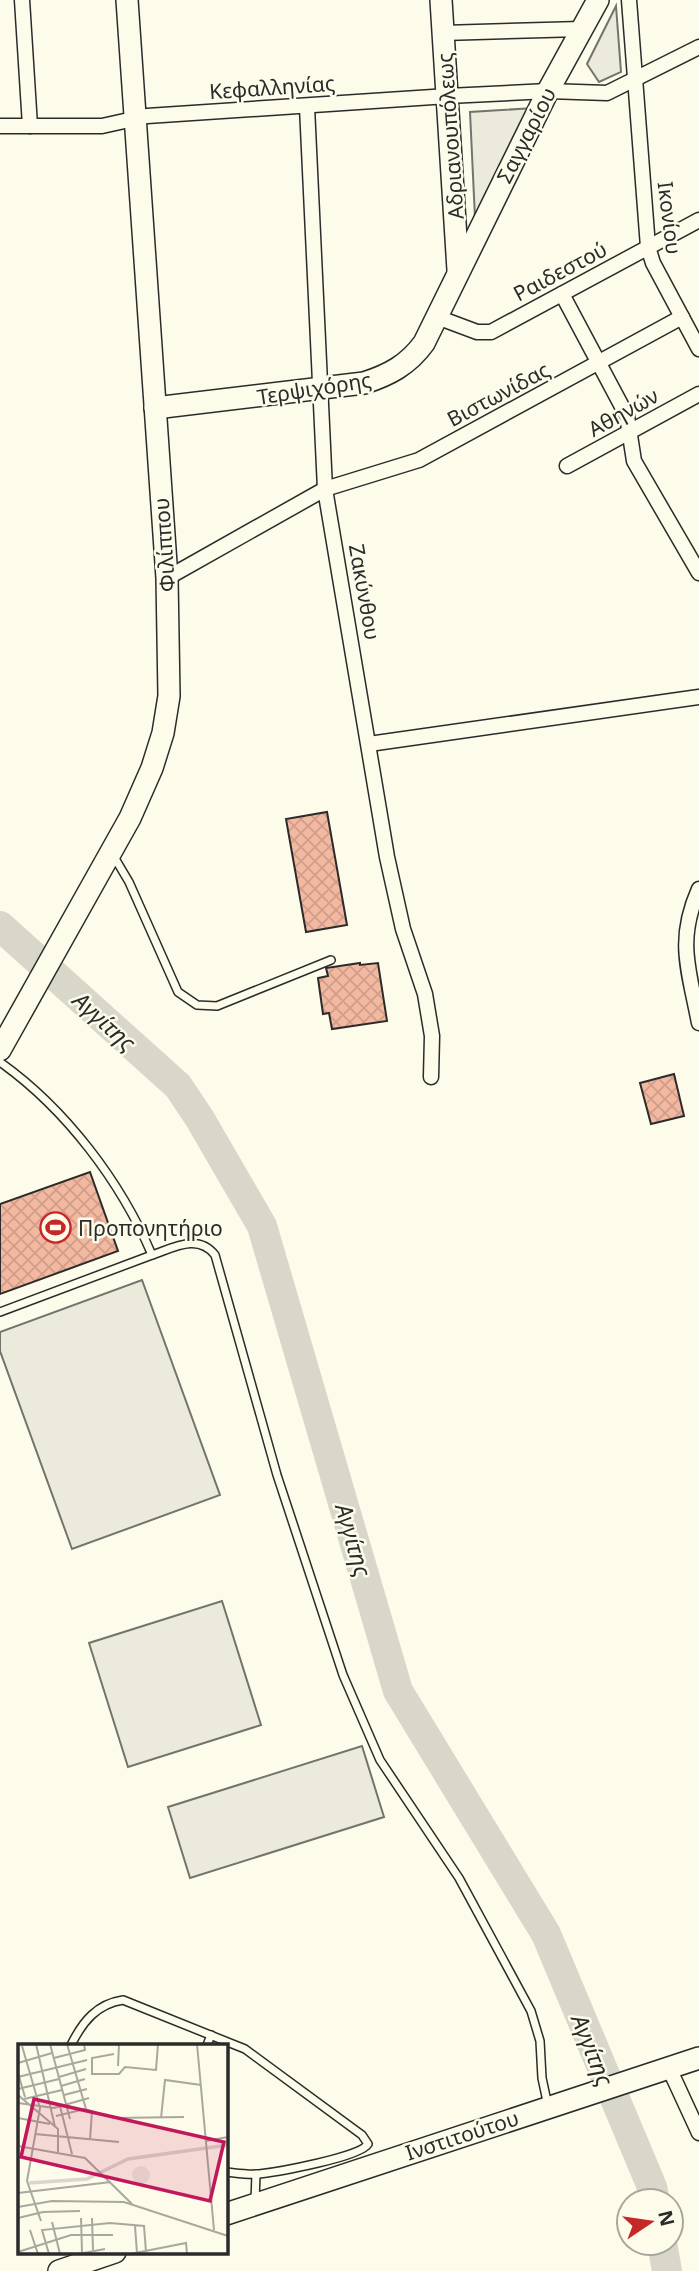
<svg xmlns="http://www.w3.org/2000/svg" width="699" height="2271" viewBox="0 0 699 2271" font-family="'Noto Sans',sans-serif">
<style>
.grass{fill:#ecebdb;stroke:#74746e;stroke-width:2}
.parking{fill:#eceadb;stroke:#74746e;stroke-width:2}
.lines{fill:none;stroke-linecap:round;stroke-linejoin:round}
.river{stroke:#d8d7c9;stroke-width:30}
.building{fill:url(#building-cross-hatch);stroke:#2b2b2b;stroke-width:2}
.lane-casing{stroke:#2b2b2b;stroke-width:10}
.street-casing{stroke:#2b2b2b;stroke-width:17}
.secondary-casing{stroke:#2b2b2b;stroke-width:24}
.lane{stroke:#fdfbea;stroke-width:7}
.street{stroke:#fdfbea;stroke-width:14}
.secondary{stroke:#fdfbea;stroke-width:21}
.labels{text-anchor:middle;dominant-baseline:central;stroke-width:5;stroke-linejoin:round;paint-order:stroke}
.street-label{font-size:21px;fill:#2b2b2b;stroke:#fdfbea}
.poi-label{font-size:21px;fill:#2b2b2b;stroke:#fdfbea;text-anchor:start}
.water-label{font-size:23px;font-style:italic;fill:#2b2b2b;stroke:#fdfbea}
.inset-river{fill:none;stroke:#d8d7c9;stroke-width:3.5}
.inset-road{fill:none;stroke:#a9a89e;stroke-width:2}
.view{fill:#c2185b;fill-opacity:0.15;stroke:#c2185b;stroke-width:3.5}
.inset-edge{fill:none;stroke:#2b2b2b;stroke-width:3.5}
</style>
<defs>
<pattern id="building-cross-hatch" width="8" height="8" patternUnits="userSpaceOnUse" patternTransform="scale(1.75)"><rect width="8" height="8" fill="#f2b8a0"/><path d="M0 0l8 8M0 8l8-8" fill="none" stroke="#d09e8a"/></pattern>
</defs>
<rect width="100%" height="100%" fill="#fdfbea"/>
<g class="grass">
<polygon points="616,6 621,72 599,82 587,64"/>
<polygon points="534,108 475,218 470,112"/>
<polygon points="142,1280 220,1495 72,1549 0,1351 0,1332"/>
<polygon points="222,1601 261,1725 128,1767 89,1643"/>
</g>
<polygon class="parking" points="362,1746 384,1817 190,1878 168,1807"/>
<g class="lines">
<g class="river">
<polyline points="0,926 178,1086 200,1119 262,1226 398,1691 546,1934 652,2187 655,2201"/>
<polyline points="662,2243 667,2271"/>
</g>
</g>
<g class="building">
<polygon points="327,812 347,925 306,932 286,819"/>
<polygon points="360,963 360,965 378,963 387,1021 332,1029 329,1013 323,1014 318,978 328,976 326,968"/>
<polygon points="674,1074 684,1116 651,1124 640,1083"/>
<polygon points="90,1172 118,1251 0,1294 0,1204"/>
</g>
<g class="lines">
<defs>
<g id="lane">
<polyline points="113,855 129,882 178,992 197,1005 217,1006 331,960"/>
<path d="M0,1062c66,47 121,120 152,193 21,-7 46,-22 63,0l62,220 66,200 37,85 79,118 72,133 9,30 2,37 6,28"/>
<polyline points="0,1312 152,1255"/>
<path d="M71,2045c12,-24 26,-41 52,-45l122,49 117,86 6,9c-7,13 -91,28 -109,30 -11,1 -23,-1 -33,-2"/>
<polyline points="207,2045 211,2035"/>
<polyline points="255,2201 256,2174"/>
</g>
<g id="street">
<polyline points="22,0 30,126"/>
<polyline points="629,0 648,247 653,263 699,349"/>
<polyline points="443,33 581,29"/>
<polyline points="307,107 325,489 387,857 403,929 425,994 432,1036 431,1077"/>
<polyline points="0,126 102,126 147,116 448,96 548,91 607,93 699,47"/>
<polyline points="562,294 627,416 634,461 699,573"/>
<polyline points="437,317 477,332 491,332 699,220"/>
<polyline points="567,466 699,394"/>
<polyline points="167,578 325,489 419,460 682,317"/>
<polyline points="369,744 699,697"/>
<path d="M699,889c-23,52 -10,81 0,134"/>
<polyline points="669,2068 699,2133"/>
</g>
<g id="secondary">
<polyline points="441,0 458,270"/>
<path d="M155,408l209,-25c25,-8 44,-18 60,-40l124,-252 50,-91"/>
<polyline points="0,1050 130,818 152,768 163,733 169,696 167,578 127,0"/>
<polyline points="226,2214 699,2058"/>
<polyline points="59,2271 115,2252"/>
</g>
</defs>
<use href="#lane" class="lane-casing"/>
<use href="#street" class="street-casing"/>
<use href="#secondary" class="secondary-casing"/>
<use href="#lane" class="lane"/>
<use href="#street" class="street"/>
<use href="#secondary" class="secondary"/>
</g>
<defs>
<symbol id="stadium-ring" viewBox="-11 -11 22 22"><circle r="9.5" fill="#fdfbea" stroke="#c62828" stroke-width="1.5"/><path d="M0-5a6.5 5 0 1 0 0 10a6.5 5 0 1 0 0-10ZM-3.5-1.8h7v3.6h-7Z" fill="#c62828"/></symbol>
</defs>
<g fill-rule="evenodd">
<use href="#stadium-ring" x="38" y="1210" width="35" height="35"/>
</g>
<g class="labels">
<g class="street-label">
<text transform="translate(272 87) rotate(-4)">Κεφαλληνίας</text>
<text transform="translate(526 135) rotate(-63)">Σαγγαρίου</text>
<text transform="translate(450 136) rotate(-94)">Αδριανουπόλεως</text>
<text transform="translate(670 218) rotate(83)">Ικονίου</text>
<text transform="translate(560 271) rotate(-28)">Ραιδεστού</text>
<text transform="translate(314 388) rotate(-9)">Τερψιχόρης</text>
<text transform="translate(498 394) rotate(-28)">Βιστωνίδας</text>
<text transform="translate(623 412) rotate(-29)">Αθηνών</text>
<text transform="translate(164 545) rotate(-94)">Φιλίππου</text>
<text transform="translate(365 592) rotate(80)">Ζακύνθου</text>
<text transform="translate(462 2135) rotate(-18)">Ινστιτούτου</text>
</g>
<g class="poi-label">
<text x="78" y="1228">Προπονητήριο</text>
</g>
<g class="water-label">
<text transform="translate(105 1021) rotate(42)">Αγγίτης</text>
<text transform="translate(354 1540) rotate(74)">Αγγίτης</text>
<text transform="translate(593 2050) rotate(68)">Αγγίτης</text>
</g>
</g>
<g transform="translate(18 2044)">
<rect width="210" height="210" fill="#fdfbea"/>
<path d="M114 131a9 9 0 1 1 18 0a9 9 0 1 1-18 0Z" fill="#ecebdb"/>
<path class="inset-river" d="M11,139l58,-4 41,-20 100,-14"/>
<path class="inset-road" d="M18,0l19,83M32,0l20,75M49,0l19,65M179,0l17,186M4,2l18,62 -13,73 14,40M96,10l-22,4v16h27l6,-7 31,3 2,-26M36,14l31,-8 -1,-6M0,19l34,-10M100,22l1,-22M0,29l7,24M0,33l69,-17M41,33l27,-8M43,42l24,-7M0,45l41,-10M0,51l40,34v23M46,51l23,-6M6,55l38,-9M0,59l36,5 35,-10M42,62l12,48M38,72l29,-7 29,9 70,-1M0,74l32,6M143,74l4,-38 36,5M17,90l84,8M72,96l2,-29M188,97l22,-4M0,102l67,12 47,46M0,149l93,-11M0,163l34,-6 72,1 104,34M0,174l25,-6 37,-1M63,174l1,34M74,174l1,32M34,178l8,32M117,182l2,27M12,186l8,24M0,208l53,-17h42M31,210l-7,-24 68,-7 34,3 2,26M60,210l27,-5M112,210l56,-11 1,11"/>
<path class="view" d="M16,55l190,43 -14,59 -189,-44z"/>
<rect width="210" height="210" class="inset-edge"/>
</g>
<g transform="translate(650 2222) rotate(77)"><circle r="33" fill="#fdfbea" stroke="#a9a89e" stroke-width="2"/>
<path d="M0-5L12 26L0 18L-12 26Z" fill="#c62828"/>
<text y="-10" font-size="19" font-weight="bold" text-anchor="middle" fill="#2b2b2b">N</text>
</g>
</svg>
